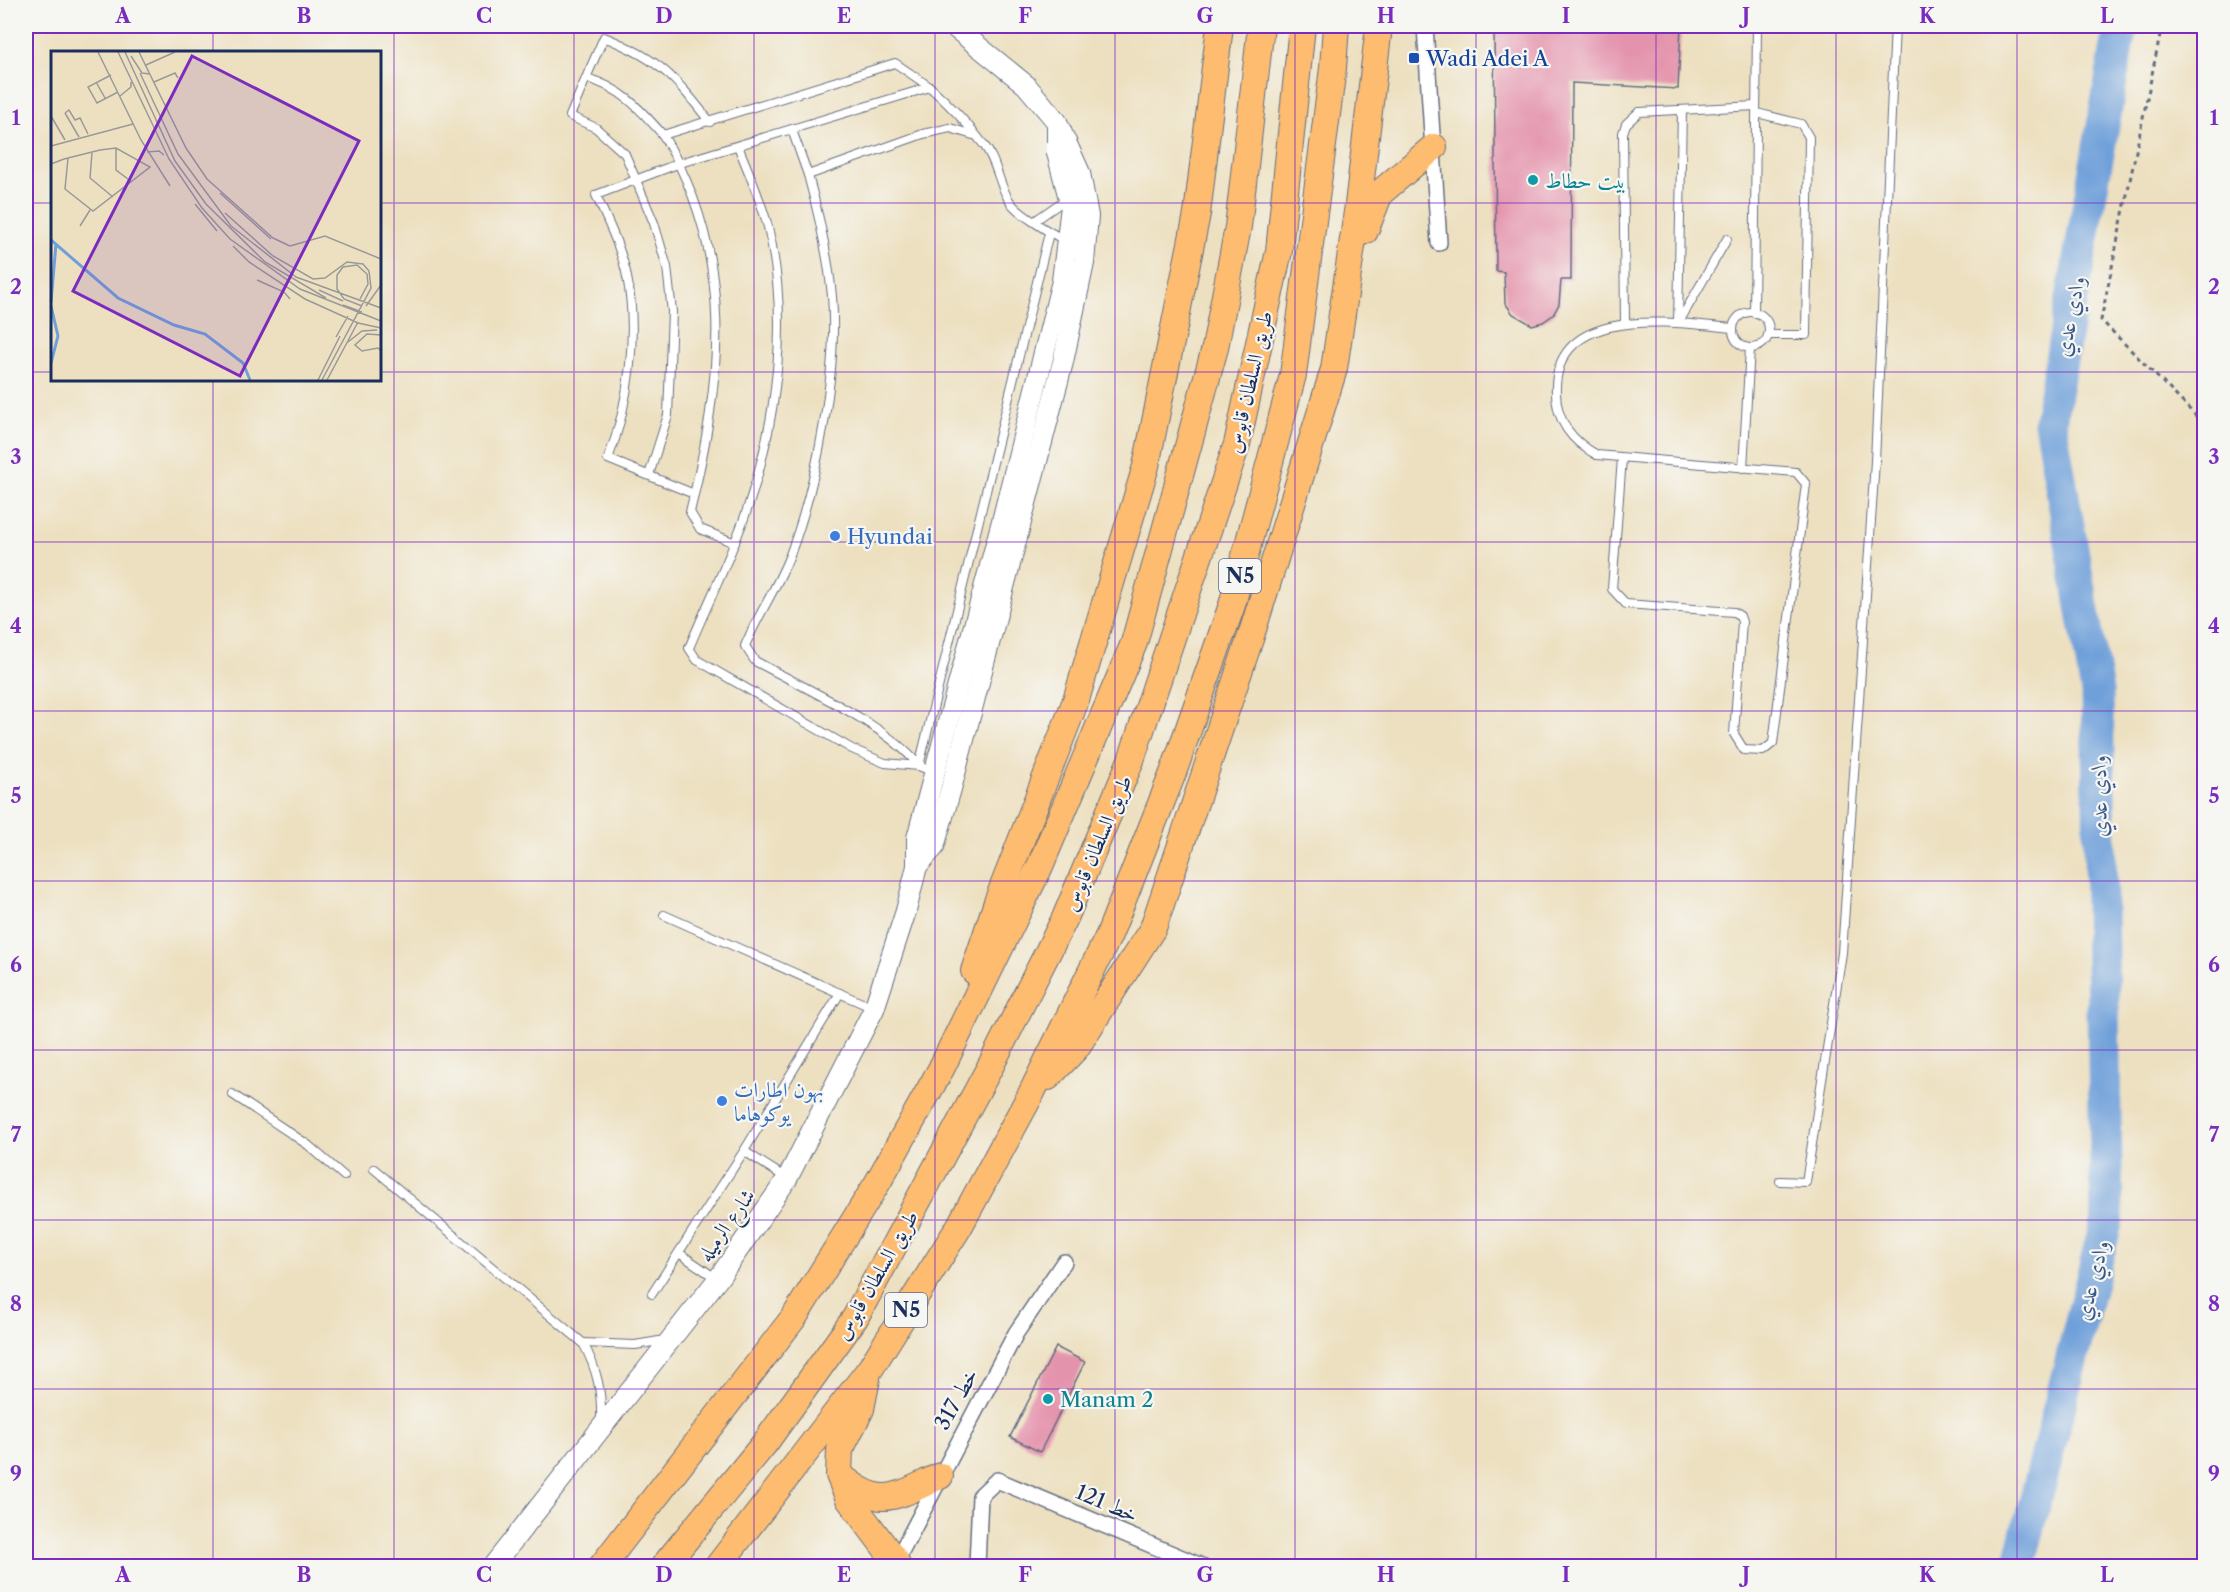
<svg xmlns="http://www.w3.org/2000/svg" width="2230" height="1592" viewBox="0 0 2230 1592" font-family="'Libre Caslon Text',Amiri,serif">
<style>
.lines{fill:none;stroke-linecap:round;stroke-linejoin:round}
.river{stroke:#70a0da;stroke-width:33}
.building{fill:#e493ac}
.service-casing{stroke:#646d80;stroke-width:10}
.minor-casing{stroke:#646d80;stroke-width:18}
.tertiary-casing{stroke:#646d80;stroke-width:22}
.trunk-casing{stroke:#646d80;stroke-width:28}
.path{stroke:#646d80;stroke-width:3;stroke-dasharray:4.5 4.5;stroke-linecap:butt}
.service{stroke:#fff;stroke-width:8}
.minor{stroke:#fff;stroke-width:15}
.tertiary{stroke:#fff;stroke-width:20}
.trunk{stroke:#fdbc6f;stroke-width:26}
.grid{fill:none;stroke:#7b2cbf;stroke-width:1.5;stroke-opacity:0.55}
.transit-dot{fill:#1a4fb4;stroke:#f6f6f2;stroke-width:2}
.culture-dot{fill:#0f9aa8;stroke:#f6f6f2;stroke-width:2}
.shop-dot{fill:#3f7fe0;stroke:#f6f6f2;stroke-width:2}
.labels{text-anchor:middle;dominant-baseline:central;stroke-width:4.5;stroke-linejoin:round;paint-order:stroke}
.shield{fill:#f6f6f2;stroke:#5d6b8a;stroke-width:1.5}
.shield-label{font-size:20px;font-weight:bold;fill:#1b2f5e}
.transit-label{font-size:21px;fill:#164399;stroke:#f6f6f2;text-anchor:start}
.culture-label{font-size:21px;fill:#0d838f;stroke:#f6f6f2;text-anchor:start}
.street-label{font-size:21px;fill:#1b2f5e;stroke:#f6f6f2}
.shop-label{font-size:21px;fill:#366cbe;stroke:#f6f6f2;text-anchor:start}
.water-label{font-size:22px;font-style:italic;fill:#395789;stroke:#f6f6f2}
.inset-river{fill:none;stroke:#70a0da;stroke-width:3}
.inset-road{fill:none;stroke:#999;stroke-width:1.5}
.view{fill:#7b2cbf;fill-opacity:0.15;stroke:#7b2cbf;stroke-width:3}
.inset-edge{fill:none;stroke:#1b2f5e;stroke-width:3}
.neatline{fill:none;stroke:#7b2cbf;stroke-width:2}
.grid-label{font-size:20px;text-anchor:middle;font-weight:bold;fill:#7b2cbf}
</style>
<rect width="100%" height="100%" fill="#f6f6f2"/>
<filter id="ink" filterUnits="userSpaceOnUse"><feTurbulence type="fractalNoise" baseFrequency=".0167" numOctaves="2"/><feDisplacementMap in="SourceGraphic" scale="12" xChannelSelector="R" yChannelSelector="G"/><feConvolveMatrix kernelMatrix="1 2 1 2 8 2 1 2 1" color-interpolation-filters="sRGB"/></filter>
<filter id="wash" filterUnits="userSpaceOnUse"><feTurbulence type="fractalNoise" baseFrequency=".008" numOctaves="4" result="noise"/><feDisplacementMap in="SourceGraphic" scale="24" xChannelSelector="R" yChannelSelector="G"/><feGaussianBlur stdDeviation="1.35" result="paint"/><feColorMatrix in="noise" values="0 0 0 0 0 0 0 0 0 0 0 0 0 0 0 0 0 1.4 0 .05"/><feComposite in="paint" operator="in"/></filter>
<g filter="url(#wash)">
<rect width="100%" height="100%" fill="#ede0c0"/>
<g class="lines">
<polyline class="river" points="2019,1566 2107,1219 2097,692 2050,422 2120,30 2123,26"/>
</g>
<g id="blocks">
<g class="building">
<polygon points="1494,26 1681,26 1678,89 1572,83 1571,280 1561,280 1559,304 1553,315 1543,322 1532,325 1513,314 1505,303 1504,272 1496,271"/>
<polygon points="1056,1347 1085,1362 1040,1452 1010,1437"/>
</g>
</g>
</g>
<g filter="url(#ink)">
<use href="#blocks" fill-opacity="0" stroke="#646d80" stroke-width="1.5"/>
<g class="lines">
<defs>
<g id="service">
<path d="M586,78l18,-41c55,22 70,39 106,85"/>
<polyline points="1757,113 1801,124 1809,137 1806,335 1768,335"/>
<polyline points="792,130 808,175"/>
<path d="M738,146c11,27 23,54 30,81 22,92 9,195 -21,283 -16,47 -39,92 -58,138l8,12 155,89 33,14 34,3 15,6"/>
<polyline points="1036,220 1069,197"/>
<circle cx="1751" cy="330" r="18"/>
<polyline points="1754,313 1757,26"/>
<polyline points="1679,322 1727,239"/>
<polyline points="1625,323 1623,133 1626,124 1639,112 1756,106"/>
<polyline points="1678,323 1682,110"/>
<path d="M1622,458l-10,131 14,15 108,8 6,4 2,6 -8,112 10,16 19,1 10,-8 33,-259 -10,-12 -199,-17c-24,-13 -40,-32 -41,-61 -4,-92 120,-71 177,-66"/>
<polyline points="1743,468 1750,348"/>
<path d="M649,475l19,-60 4,-103 -5,-45 -13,-44 -29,-69 -29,-26 -26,-12 16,-38c35,9 55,32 77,57"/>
<path d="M694,494l-86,-35c21,-54 31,-129 18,-187 -6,-26 -19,-52 -30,-77l84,-32 250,-76c19,17 38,37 54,58 13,16 14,38 25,55 6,12 43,34 56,40"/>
<path d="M735,543l-35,-14 -10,-17c32,-133 47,-253 -27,-377l232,-72 35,24"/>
<path d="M919,766c-31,-41 -117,-79 -164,-105l-10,-15c13,-32 34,-61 46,-94 26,-69 47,-182 41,-256 -4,-41 -13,-81 -24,-121l115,-41 27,-6 23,7"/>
<polyline points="919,766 1049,233"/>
<polyline points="664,915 873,1008"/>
<polyline points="232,1094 308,1145 344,1176"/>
<polyline points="744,1151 786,1178"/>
<path d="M374,1169l209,174c14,26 19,48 18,77"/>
<polyline points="1780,1181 1806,1182 1842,953 1875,461 1895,26"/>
<polyline points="679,1253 717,1279"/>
<polyline points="652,1294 744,1151 840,993"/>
<polyline points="583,1343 635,1345 665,1340"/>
</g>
<g id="minor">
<polyline points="1425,26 1439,243"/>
<polyline points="899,1566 896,1562 1016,1333 1064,1262"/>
<polyline points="977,1566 980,1496 997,1480 1201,1566"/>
</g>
<g id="tertiary">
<polyline points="917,866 934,847 951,789 1063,362 1084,263 1088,216 1080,173 1057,122 1026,85 953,26"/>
<polyline points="493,1566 718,1279 787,1179 874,1009 906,911 917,866 917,838 1002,521 1062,281 1071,206 1057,153 1057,122"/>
</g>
<g id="trunk">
<polyline points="1365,231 1380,193 1434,147"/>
<polyline points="974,971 997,902 1076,700 1146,466 1197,214 1220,26"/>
<polyline points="1048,1077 1076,1048 1153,928 1251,636 1334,369 1358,205 1379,26"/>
<polyline points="867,1379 861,1409 840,1450 839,1475 849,1499 896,1562"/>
<path d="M841,1476c41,35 55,20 99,0"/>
<polyline points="602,1566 795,1316 878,1182 941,1069 1040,866 1134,643 1215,348 1238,227 1261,26"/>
<polyline points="664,1566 765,1443 855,1318 991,1065 1065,918 1131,760 1237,444 1279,251 1302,26"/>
<polyline points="718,1566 870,1369 959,1227 1031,1094 1109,935 1173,773 1232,605 1293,375 1333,68 1336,26"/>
</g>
</defs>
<use href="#service" class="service-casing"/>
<use href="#minor" class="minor-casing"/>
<use href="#tertiary" class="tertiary-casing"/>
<use href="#trunk" class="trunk-casing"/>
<g class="path">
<polyline points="2162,26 2101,320 2204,424"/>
<polyline points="2204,1566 2204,1565"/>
</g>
<use href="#service" class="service"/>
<use href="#minor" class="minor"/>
<use href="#tertiary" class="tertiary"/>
<use href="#trunk" class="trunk"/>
</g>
</g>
<path class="grid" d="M213,26v26M394,26v1540M574,26v1540M754,26v1540M935,26v1540M1115,26v1540M1295,26v1540M1476,26v1540M1656,26v1540M1836,26v1540M2017,26v1540M26,203h26M380,203h1824M26,372h26M380,372h1824M213,380v1186M26,542h2178M26,711h2178M26,881h2178M26,1050h2178M26,1220h2178M26,1389h2178"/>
<rect class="transit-dot" x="1408" y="52" width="12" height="12" rx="3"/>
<g class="culture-dot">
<circle cx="1533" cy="180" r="6"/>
<circle cx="1048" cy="1399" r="6"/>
</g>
<g class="shop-dot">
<circle cx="835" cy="536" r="6"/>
<circle cx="722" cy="1101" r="6"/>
</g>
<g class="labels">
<g class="shield">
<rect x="1219" y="559" width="42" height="34" rx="4.5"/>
<rect x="885" y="1293" width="42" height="34" rx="4.5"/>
</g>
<g class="shield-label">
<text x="1240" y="576">N5</text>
<text x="906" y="1310">N5</text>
</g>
<g class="transit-label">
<text x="1426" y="58">Wadi Adei A</text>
</g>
<g class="culture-label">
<text x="1545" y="180">بيت حطاط</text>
<text x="1060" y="1399">Manam 2</text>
</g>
<g class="street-label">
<text transform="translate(1249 382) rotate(-77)">طريق السلطان قابوس</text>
<text transform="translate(1097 843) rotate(-67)">طريق السلطان قابوس</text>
<text transform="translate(726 1225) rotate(-55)">شارع الرميله</text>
<text transform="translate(876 1275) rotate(-60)">طريق السلطان قابوس</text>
<text transform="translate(956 1399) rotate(-61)">خط 317</text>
<text transform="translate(1107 1503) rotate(23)">خط 121</text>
</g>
<g class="shop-label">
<text x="847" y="536">Hyundai</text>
<text x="734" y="1089">بهون اطارات<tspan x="734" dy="24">يوكوهاما</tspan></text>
</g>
<g class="water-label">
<text transform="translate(2070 316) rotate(-79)">وادي عدي</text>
<text transform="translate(2099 796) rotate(-91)">وادي عدي</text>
<text transform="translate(2092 1280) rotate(-76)">وادي عدي</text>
</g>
</g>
<g transform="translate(51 51)">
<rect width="330" height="330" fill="#ede0c0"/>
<path class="inset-river" d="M0,189l67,58 56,27 31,9 38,29 7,17M0,251l5,-58M0,255l7,30 -7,27"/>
<path class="inset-road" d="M47,1l43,88 29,46M67,1l51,107 33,49 28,31 70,50 81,32M74,1l50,109 31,43 59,58 61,36M88,1l47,96 21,31 66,59 17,8M80,5l11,17 8,1M95,14l29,-13M89,22l38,81 53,72 65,51 85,31M60,24l-23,12 9,16 21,-11M45,31l9,16M103,31l21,-9 3,5M69,45l11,-9v-5M14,62l4,-3 6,10 5,-2 8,16M14,62l14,24M0,65l14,24M0,95l82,-22M65,97v22l16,12M96,101l12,-1 5,4M41,102l-2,25 23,19M0,113l13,-5 36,-9 16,-2 34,19 -57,44 -28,-22 3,-31M169,142l51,46M144,153l22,27M174,162l48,43 40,23 12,-1 22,-16 16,2 6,7 2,17 -49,92M29,175l10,-16M182,195l16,16 56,37 53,24 23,5M239,195l35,-10 56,23M206,229l27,12 6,7M268,239l24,11M309,248l8,-15 -1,-10 -10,-9 -14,2 -6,8v14l7,10 18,7M292,254l19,7M315,255l15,-21M330,284l-14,-1 -12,11 7,6 16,-3 3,3M285,286l12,-21M297,291l14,-11 15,-1M267,329l22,-44M276,329l31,-58"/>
<path class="view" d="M141,5l167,85 -119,235 -167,-85z"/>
<rect width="330" height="330" class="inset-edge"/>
</g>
<rect width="2230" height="1592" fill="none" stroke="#f6f6f2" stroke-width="66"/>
<rect x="33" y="33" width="2164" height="1526" class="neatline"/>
<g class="grid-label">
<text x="123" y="23">A</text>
<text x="304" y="23">B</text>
<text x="484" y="23">C</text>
<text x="664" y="23">D</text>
<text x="844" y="23">E</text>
<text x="1025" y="23">F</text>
<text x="1205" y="23">G</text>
<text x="1386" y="23">H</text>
<text x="1566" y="23">I</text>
<text x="1746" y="23">J</text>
<text x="1927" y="23">K</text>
<text x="2107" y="23">L</text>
<text x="16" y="125">1</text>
<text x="2214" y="125">1</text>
<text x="16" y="294">2</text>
<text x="2214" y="294">2</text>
<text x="16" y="464">3</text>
<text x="2214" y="464">3</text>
<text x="16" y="633">4</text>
<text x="2214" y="633">4</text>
<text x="16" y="803">5</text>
<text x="2214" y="803">5</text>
<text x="16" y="972">6</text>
<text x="2214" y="972">6</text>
<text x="16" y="1142">7</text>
<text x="2214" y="1142">7</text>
<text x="16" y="1311">8</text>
<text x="2214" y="1311">8</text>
<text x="16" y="1481">9</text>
<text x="2214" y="1481">9</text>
<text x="123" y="1582">A</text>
<text x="304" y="1582">B</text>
<text x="484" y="1582">C</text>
<text x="664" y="1582">D</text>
<text x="844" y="1582">E</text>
<text x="1025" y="1582">F</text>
<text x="1205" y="1582">G</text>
<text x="1386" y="1582">H</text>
<text x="1566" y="1582">I</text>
<text x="1746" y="1582">J</text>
<text x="1927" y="1582">K</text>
<text x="2107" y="1582">L</text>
</g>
</svg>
